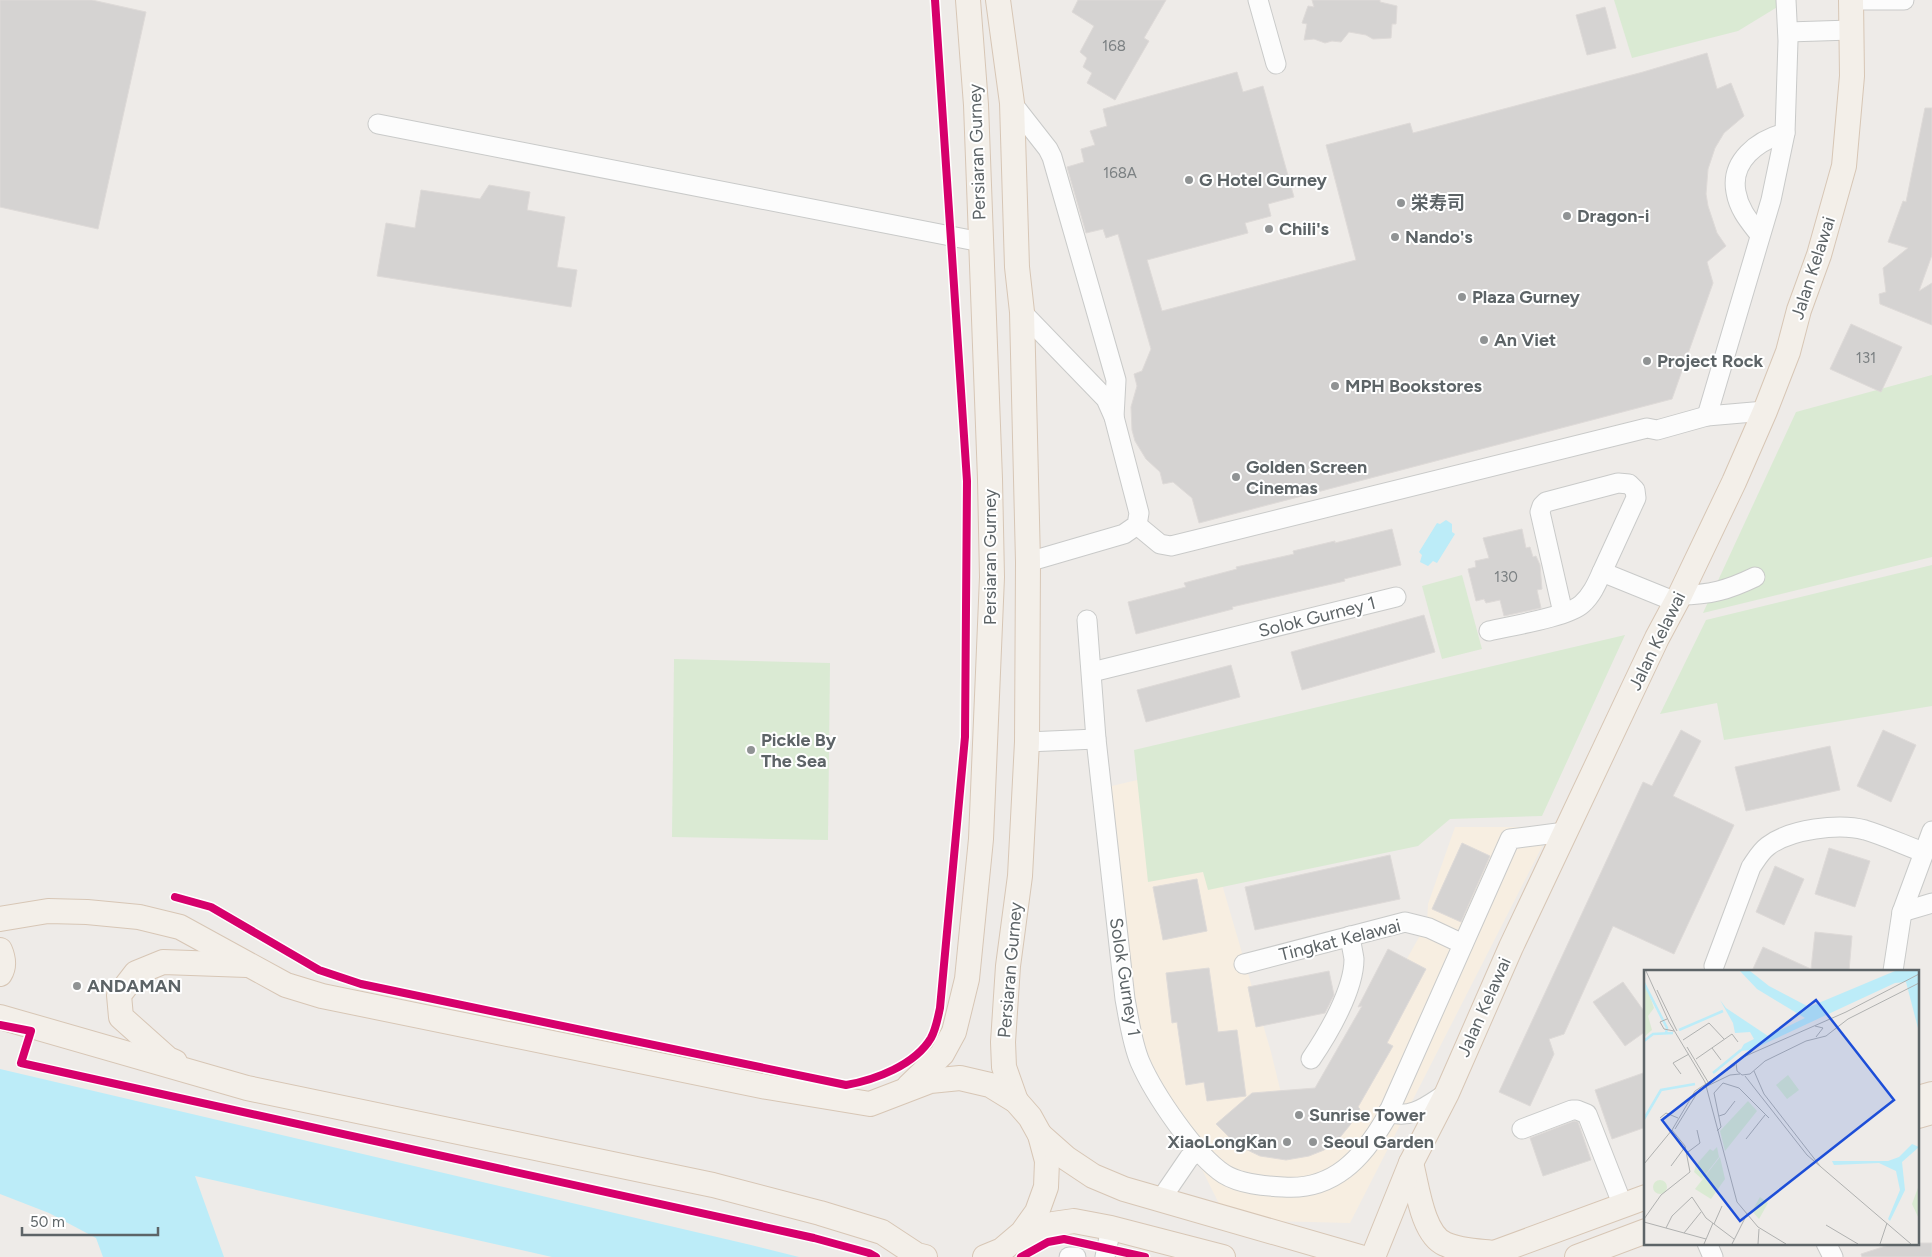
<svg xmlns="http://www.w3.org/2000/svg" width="1932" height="1257" viewBox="0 0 1932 1257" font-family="Figtree,'Noto Sans SC',sans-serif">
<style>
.commercial{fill:#f7eee1}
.green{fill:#daead3}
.water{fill:#bcecf8}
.building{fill:#d5d3d2;stroke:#dedad8}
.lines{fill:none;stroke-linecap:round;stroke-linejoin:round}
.minor-casing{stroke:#c9cac9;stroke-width:21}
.major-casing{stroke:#d7c6b5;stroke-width:26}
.minor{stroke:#fcfcfc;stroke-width:19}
.major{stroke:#f3efe9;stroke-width:24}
.cycleway-casing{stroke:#fff;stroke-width:11}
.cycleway{stroke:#d6006c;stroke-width:8}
.poi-dot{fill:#909394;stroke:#fff;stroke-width:2}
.labels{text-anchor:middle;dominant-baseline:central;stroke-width:4;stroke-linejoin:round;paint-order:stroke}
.number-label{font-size:15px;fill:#7c8183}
.street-label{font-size:18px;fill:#5d6467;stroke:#fff}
.poi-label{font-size:18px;font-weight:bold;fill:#5d6467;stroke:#fff;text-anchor:start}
.inset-river{fill:none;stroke:#bcecf8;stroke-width:2.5}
.inset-road{fill:none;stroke:#b0b1b0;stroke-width:1}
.view{fill:#1d4ed8;fill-opacity:0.15;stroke:#1d4ed8;stroke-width:2.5}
.inset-edge{fill:none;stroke:#5d6467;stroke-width:2.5}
</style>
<rect width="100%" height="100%" fill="#eeebe8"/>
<polygon class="commercial" points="1188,768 1271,1052 1281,1093 1327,1101 1427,923 1428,904 1455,827 1552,827 1350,1223 1227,1220 1143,1050 1099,789"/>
<g class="green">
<polygon points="1614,0 1779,0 1779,6 1738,31 1632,58"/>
<polygon points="1932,375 1932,557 1703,613 1796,412"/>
<polygon points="1932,565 1932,706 1724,740 1717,703 1660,714 1706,620"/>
<polygon points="1462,575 1482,649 1442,659 1422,586"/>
<polygon points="1625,635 1542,816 1450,819 1418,846 1208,890 1203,872 1148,882 1134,750"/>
<polygon points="674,659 830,663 828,840 672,837"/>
</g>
<g class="water">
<polygon points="1446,520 1452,524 1452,532 1455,534 1437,563 1433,561 1428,566 1420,562 1422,555 1419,552 1437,523 1440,524"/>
<polygon points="0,1069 751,1245 799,1257 552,1257 195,1176 224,1257 103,1257 96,1238 49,1213 0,1194"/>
</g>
<g class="building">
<polygon points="0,0 92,0 146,12 98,229 0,207"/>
<polygon points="1078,0 1166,0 1144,38 1149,41 1115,100 1087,83 1092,73 1083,67 1087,58 1080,52 1094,26 1072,12"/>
<polygon points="1312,0 1380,0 1380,2 1397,6 1396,24 1392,24 1391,38 1373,39 1366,35 1349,32 1341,42 1332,41 1325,43 1314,39 1304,40 1307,24 1302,23 1308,6 1314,7"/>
<polygon points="1605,7 1616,48 1587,55 1576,15"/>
<polygon points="1707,53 1717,89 1731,83 1744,116 1724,133 1715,148 1708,169 1706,194 1708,206 1717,233 1726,246 1707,262 1713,283 1672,399 1199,523 1192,498 1173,482 1163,484 1160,472 1146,459 1135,441 1132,430 1131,407 1137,386 1134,374 1142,371 1151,349 1118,234 1106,238 1103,229 1086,233 1067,167 1084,162 1081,149 1095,145 1090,131 1107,126 1103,109 1237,72 1243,92 1263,86 1294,197 1268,204 1271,216 1245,223 1248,233 1147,260 1162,311 1356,260 1326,145 1410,123 1413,133 1643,72"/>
<polygon points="1925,108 1932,108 1932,255 1919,291 1932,283 1932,325 1880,304 1879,294 1886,292 1883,268 1908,248 1888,242 1903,201 1906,202"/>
<polygon points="489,185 530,192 527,210 565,217 557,267 577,270 571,307 377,276 386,223 415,228 421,190 480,199"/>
<polygon points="1851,324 1902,347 1881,392 1830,369"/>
<polygon points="1392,529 1401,565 1344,579 1345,581 1232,607 1233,609 1136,634 1128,602 1186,587 1184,583 1237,569 1236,567 1294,554 1293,551 1335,541 1335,543"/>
<polygon points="1522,529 1526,548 1530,547 1533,557 1536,556 1540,565 1542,589 1537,590 1541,608 1504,616 1500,600 1486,603 1484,599 1476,601 1468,569 1476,567 1475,561 1489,558 1483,538"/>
<polygon points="1424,615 1435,652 1302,690 1291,652"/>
<polygon points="1231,665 1240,697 1146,722 1137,690"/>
<polygon points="1681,730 1701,741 1673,796 1734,825 1674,954 1613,926 1564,1034 1549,1039 1554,1054 1530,1106 1499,1092 1643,782 1652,786"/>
<polygon points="1883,730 1916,745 1891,802 1857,786"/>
<polygon points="1830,746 1840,790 1746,811 1735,767"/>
<polygon points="1462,843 1490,856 1461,922 1432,909"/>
<polygon points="1829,848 1870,861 1855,907 1815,894"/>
<polygon points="1390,855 1400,899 1255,930 1245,887"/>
<polygon points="1775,866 1804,879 1784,925 1756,912"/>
<polygon points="1197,879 1207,931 1163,940 1153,887"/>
<polygon points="1815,932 1852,936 1849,971 1752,971 1763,947 1811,969"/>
<polygon points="1388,949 1426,969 1387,1043 1393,1046 1358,1107 1360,1109 1350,1125 1337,1141 1324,1150 1309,1156 1286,1160 1260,1156 1237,1145 1216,1124 1252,1093 1315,1088 1362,1006 1358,1007"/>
<polygon points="1209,968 1218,1032 1237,1030 1246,1096 1207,1101 1204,1082 1186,1085 1177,1022 1172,1023 1166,973"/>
<polygon points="1329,971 1334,995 1325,1013 1256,1027 1248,987"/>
<polygon points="1623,982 1646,1014 1646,1031 1625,1046 1593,1002"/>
<polygon points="1646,1072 1646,1127 1612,1139 1595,1090"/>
<polygon points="1574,1121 1578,1122 1591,1160 1543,1176 1530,1138"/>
<polygon points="1895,1243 1932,1243 1932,1257 1862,1257 1861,1254"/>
</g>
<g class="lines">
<defs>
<g id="minor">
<polyline points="1258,0 1276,64"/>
<polyline points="1861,0 1904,0"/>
<polyline points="1788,32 1851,30"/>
<polyline points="1012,103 1048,149 1052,157 1116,380 1114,417"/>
<polyline points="378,124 981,242"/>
<path d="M1760,235c-10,-13 -21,-25 -24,-43 -6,-31 22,-52 49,-59"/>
<polyline points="1022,312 1106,399 1114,417 1139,513 1137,525 1124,534 1028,562"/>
<polyline points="1707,416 1771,200 1785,133 1788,41 1786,0"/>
<polyline points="1137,525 1160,544 1171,546 1647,428 1657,430 1707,416 1765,411"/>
<path d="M1680,595c30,0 48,-5 75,-18"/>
<polyline points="1563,613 1540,512 1542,506 1546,502 1618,483 1629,484 1635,490 1636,498 1602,572"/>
<path d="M1087,620l9,119 29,260c4,21 7,44 15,63 14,32 55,93 84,112 16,10 40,12 59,13 50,4 80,-29 103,-69l124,-279 55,-7"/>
<path d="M1489,631c21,-5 79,-14 93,-27 10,-9 15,-21 20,-32l74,30"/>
<polyline points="1092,672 1396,597"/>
<polyline points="1027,742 1096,739"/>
<polyline points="1902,912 1932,903"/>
<polyline points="1244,964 1405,922 1429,928 1463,944"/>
<path d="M1714,966l37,-99c5,-7 9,-15 17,-21 22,-17 71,-23 97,-16 20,6 39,15 58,22"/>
<polyline points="1893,971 1902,912 1932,831"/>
<path d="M1311,1059c17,-25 43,-69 43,-100 -1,-7 -3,-15 -4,-23"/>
<path d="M1388,1112c24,8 40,-7 59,-19"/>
<polyline points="1522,1129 1572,1110 1577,1110 1587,1114 1623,1206"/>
<polyline points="1161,1199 1189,1158 1197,1151"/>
<polyline points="1707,1243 1713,1257"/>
<polyline points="1826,1243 1833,1257"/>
<polyline points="1069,1257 1076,1257"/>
<polyline points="1105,1257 1111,1228"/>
</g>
<g id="major">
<polyline points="998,0 1012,103 1017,267 1022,312 1028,562 1027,742 1020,876 1008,966 1003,1042 1004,1067 1016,1101"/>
<polyline points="0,919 48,911 87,912 139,917 180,927 286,985 322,996 767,1087 870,1104 930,1081 960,1078 990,1085 1016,1101 1030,1117 1040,1135 1047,1161 1046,1187 1037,1212 1022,1233 1002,1250 985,1257"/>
<path d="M0,950c3,7 5,16 0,24"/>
<polyline points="0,1017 247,1088 713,1185 820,1213 882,1232 917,1255 925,1257"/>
<polyline points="175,1062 168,1059 121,1017 119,995 136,973 163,962 247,965"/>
<polyline points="909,1086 942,1054 954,1032 967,979 981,839 992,577 990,479 976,105 968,0"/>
<polyline points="1918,1098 1932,1094"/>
<polyline points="1918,1116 1932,1112"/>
<polyline points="1040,1135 1066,1158 1093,1176 1124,1189 1360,1257"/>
<path d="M1411,1163c6,22 11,71 34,81 15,7 34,7 51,9"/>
<polyline points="1019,1241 1053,1224 1074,1221 1111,1228 1223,1257"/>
<polyline points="1373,1257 1411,1163 1447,1093 1511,947 1657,638 1680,595 1734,482 1765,411 1788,352 1799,310 1819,255 1844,166 1852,76 1851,0"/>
<polyline points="1483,1257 1646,1197"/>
<polyline points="1577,1257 1646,1231"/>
</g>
</defs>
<use href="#minor" class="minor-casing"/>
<use href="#major" class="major-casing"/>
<use href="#minor" class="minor"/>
<use href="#major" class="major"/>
<defs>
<g id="cycleway">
<path d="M175,897l36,10 108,63 42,14 485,101c29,-5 69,-20 85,-47 5,-9 7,-21 9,-30l25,-271 2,-256 -32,-481"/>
<polyline points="0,1025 31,1031 21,1063 814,1238 869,1253 876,1257"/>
<polyline points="1021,1257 1048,1242 1064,1239 1145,1257"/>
</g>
</defs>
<use href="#cycleway" class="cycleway-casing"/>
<use href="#cycleway" class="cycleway"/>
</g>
<g class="poi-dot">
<circle cx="1189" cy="180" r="5"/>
<circle cx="1401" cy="203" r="5"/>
<circle cx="1567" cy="216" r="5"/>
<circle cx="1269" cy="229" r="5"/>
<circle cx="1395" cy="237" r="5"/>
<circle cx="1462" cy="297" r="5"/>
<circle cx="1484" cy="340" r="5"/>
<circle cx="1647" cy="361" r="5"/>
<circle cx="1335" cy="386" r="5"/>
<circle cx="1236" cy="477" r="5"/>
<circle cx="751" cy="750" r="5"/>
<circle cx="77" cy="986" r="5"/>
<circle cx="1299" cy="1115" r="5"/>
<circle cx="1287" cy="1142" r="5"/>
<circle cx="1313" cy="1142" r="5"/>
</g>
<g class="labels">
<g class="number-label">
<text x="1114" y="46">168</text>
<text x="1120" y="173">168A</text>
<text x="1866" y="358">131</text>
<text x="1506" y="577">130</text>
</g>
<g class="street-label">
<text transform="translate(977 152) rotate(-92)">Persiaran Gurney</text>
<text transform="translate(1813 268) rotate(-72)">Jalan Kelawai</text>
<text transform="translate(990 557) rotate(-90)">Persiaran Gurney</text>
<text transform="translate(1317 617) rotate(-14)">Solok Gurney 1</text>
<text transform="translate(1657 641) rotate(-64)">Jalan Kelawai</text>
<text transform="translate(1340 940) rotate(-14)">Tingkat Kelawai</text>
<text transform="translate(1010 970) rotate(-85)">Persiaran Gurney</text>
<text transform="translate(1125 977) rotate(81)">Solok Gurney 1</text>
<text transform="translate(1484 1007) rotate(-66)">Jalan Kelawai</text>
</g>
<g class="poi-label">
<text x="1199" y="180">G Hotel Gurney</text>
<text x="1411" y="203">栄寿司</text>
<text x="1577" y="216">Dragon-i</text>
<text x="1279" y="229">Chili's</text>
<text x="1405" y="237">Nando's</text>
<text x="1472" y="297">Plaza Gurney</text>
<text x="1494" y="340">An Viet</text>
<text x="1657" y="361">Project Rock</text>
<text x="1345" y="386">MPH Bookstores</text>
<text x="1246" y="467">Golden Screen<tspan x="1246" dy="21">Cinemas</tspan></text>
<text x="761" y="740">Pickle By<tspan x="761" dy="21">The Sea</tspan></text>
<text x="87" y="986">ANDAMAN</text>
<text x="1309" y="1115">Sunrise Tower</text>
<text x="1277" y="1142" text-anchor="end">XiaoLongKan</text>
<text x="1323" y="1142">Seoul Garden</text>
</g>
</g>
<g transform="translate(1644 970)">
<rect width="275" height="275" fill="#eeebe8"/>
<path d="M0,9l10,29 -6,8 4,14 -8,7zM144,105l11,15 -12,9 -11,-14zM104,131l9,10 -32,40 -5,-20zM73,177l2,10 -17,22 -8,-7 2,-7 14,-16 3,2zM76,187l5,22 -14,20 -16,-10zM9 217a7 7 0 1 1 14 0a7 7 0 1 1-14 0ZM275,215v34l-7,-15zM116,227l8,6 -9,16 -7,-8z" fill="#daead3"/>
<path d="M96,1h10l19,15 40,21 86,-36h24v61l-13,-50 -11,1 -144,67 -11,1 4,-7 10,-5 -4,-7 -15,1 -2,-10 -13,-23 6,8 42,28 37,-18 -48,-29zM268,174l7,3 -17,15 3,28 -15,31 -2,-2 12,-29 -4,-19 -17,-8 -45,2 -2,-4h56l11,-4z" fill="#bcecf8"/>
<path class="inset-river" d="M0,13l23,45 -1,5M35,60l44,-19M0,71l9,-7 20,-1M69,103l28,-23M0,149l17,-29 34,-6"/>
<path class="inset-road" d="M2,1l23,51 36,60 32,120 21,25 28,17M275,4l-73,38 -105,46 -5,5 1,8 5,4 8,-1 15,-13 41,-20 20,-5 22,-17 71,-36M13,20l20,41M23,49l-7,3 4,7 10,2M171,56l8,2 -7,9M39,70l26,-17 15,16M43,77l21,35M68,78l9,12M52,89l36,-25 6,8M110,101l10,23 56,72M37,104l-8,-11 16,-9M101,106l62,79 104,89M75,146l6,-2 10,-13M16,148l6,-5 12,5M31,159l24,-39 31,-15 10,-1M73,161l4,-4 -7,-34 9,-10 16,5 30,30M102,169l19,-24M44,182l12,-9 -3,-13M0,194l28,-34 23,-39 40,-26M27,196l14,-19M0,249l17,-24 29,-23 -5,-26 -13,-16M0,252l62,17M70,254l8,-18M182,255l32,19M22,258l6,-12 20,-19 14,21 28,21M40,263l17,-21M60,274l9,-21M88,274l14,-28M114,274l1,-15M236,274l7,-21"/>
<path class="view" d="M172,30l78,100 -154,121 -78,-101z"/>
<rect width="275" height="275" class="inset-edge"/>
</g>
<path d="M22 1227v8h136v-8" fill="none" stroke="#5d6467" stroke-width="2.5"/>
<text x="30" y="1227" font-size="15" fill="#5d6467" stroke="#ffffff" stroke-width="4" paint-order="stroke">50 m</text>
</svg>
